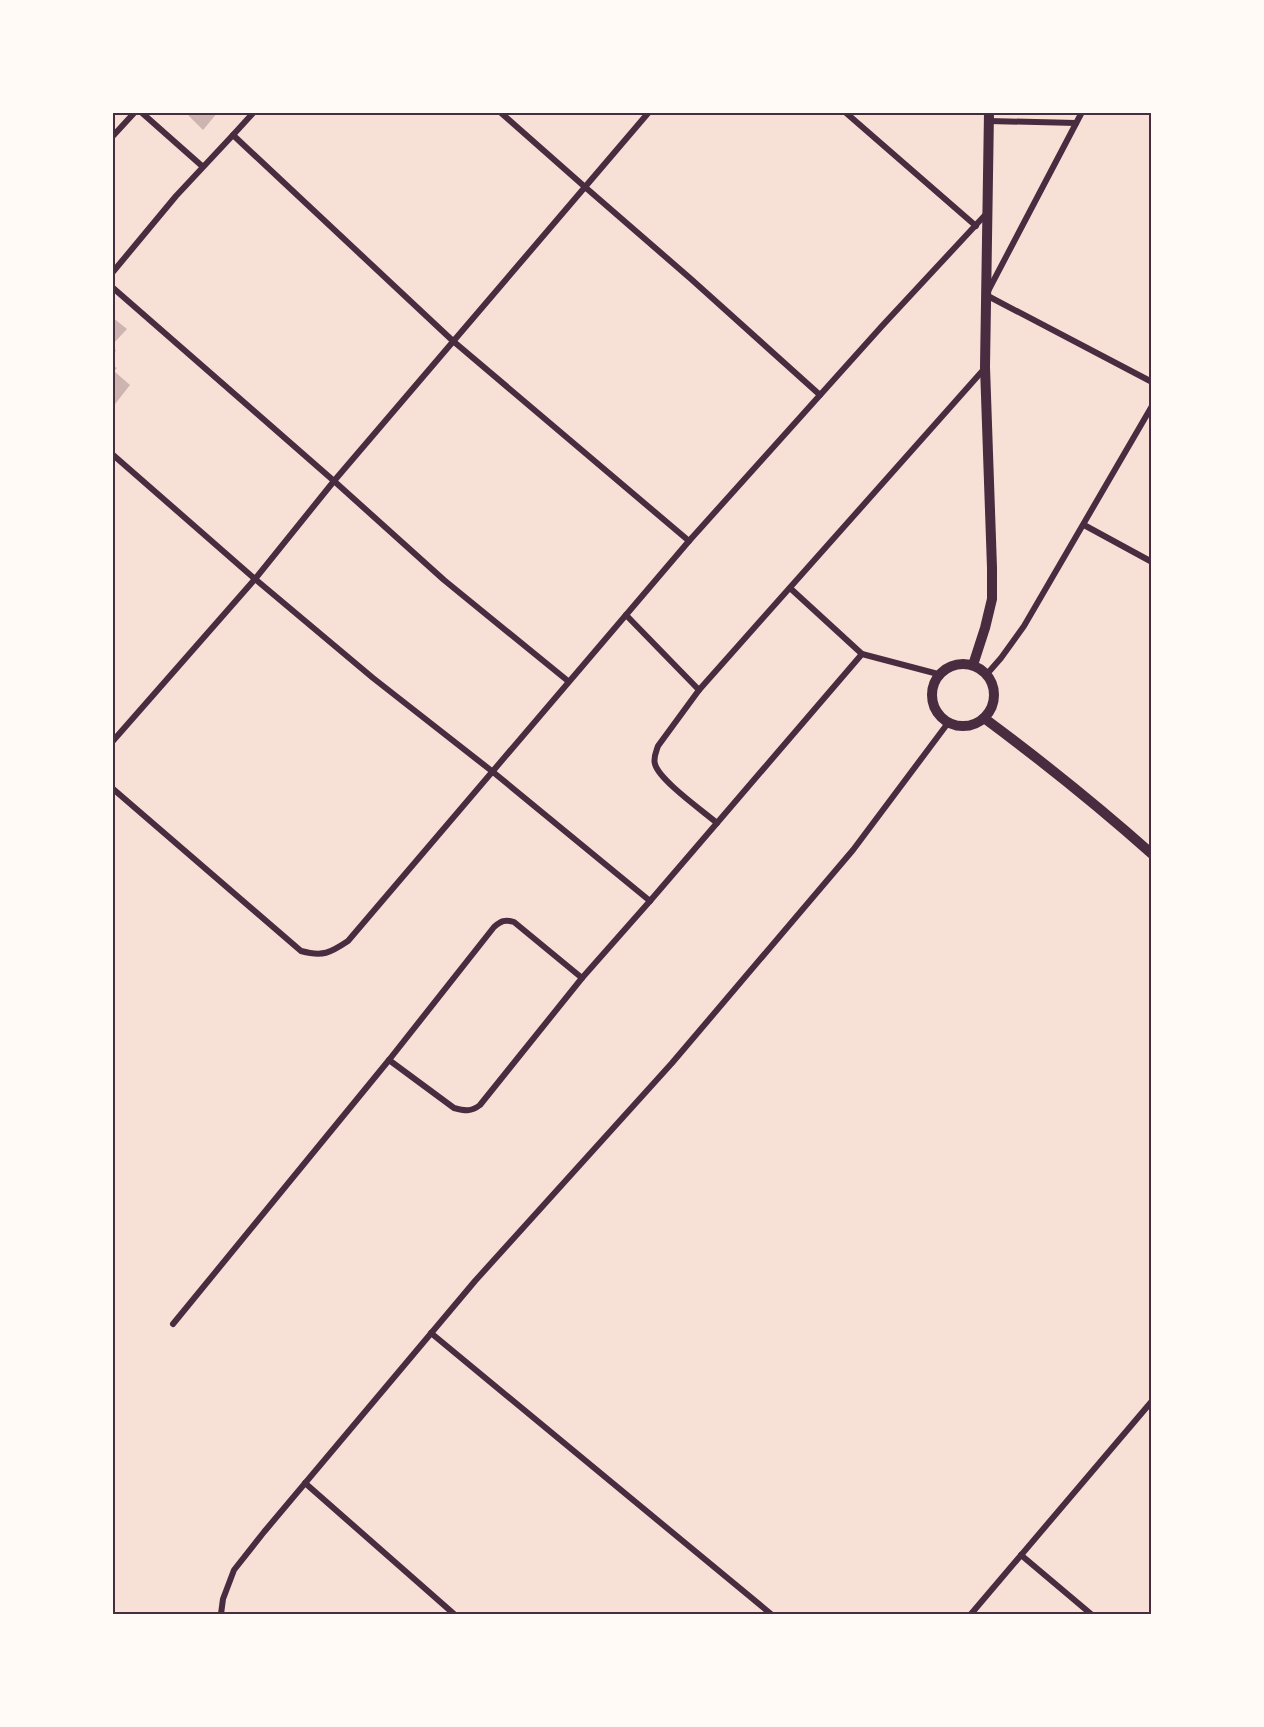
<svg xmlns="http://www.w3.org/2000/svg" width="1264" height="1727" viewBox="0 0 1264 1727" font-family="Montserrat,sans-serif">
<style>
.building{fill:#ccb4b1}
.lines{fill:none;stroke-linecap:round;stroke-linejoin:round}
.minor{stroke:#4a2c40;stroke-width:6}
.tertiary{stroke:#4a2c40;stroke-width:10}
.neatline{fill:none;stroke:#4a2c40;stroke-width:2}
</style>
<rect width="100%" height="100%" fill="#f7e1d7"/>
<g class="building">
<polygon points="185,112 218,112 203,130"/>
<polygon points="112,317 127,329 113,344 116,351 112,354"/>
<polygon points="112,365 117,368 114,371 130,385 112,408"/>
</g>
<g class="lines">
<g class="minor">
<polyline points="141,112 202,166"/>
<polyline points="500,112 585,187 649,112"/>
<polyline points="845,112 976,226"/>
<polyline points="1082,112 986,295 1152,382"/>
<polyline points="989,121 1076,123"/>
<polyline points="233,135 254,112"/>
<polyline points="112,137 135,112"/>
<polyline points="112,273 176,196 233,135 453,341 689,541"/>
<polyline points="112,287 334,481 444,580 568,681"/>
<polyline points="112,454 255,579 373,678 493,772 650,901 717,823"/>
<polyline points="1084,525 1152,562"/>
<polyline points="790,588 862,654"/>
<polyline points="626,615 699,690"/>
<path d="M938,674l-76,-20 -145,169c-14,-12 -58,-43 -62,-59 -2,-6 1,-12 3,-18l41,-56 286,-322"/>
<polyline points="987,674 1001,658 1024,626 1152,406"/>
<polyline points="112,742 255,579 334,481 585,187 691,279 820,395"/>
<path d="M112,788l189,163c22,6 29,2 47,-10l341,-400 193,-215 105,-113"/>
<path d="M389,1060l105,-133c7,-6 11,-8 20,-5l68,56"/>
<path d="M173,1324l216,-264 65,48c11,3 17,4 26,-3l102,-127 68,-77"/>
<polyline points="431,1333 771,1614"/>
<polyline points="305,1483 454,1614"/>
<polyline points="1021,1555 1091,1614"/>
<polyline points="221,1614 223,1599 234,1570 264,1532 475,1281 672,1063 853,850 948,723"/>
<polyline points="971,1614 1152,1401"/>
</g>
<g class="tertiary">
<circle cx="963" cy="695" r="31"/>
<polyline points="973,665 985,628 992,599 992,568 985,367 989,112"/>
<path d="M984,718c58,43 114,88 168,136"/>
</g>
</g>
<rect width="1264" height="1727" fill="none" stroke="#fffaf5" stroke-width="228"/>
<rect x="114" y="114" width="1036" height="1499" class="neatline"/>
</svg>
